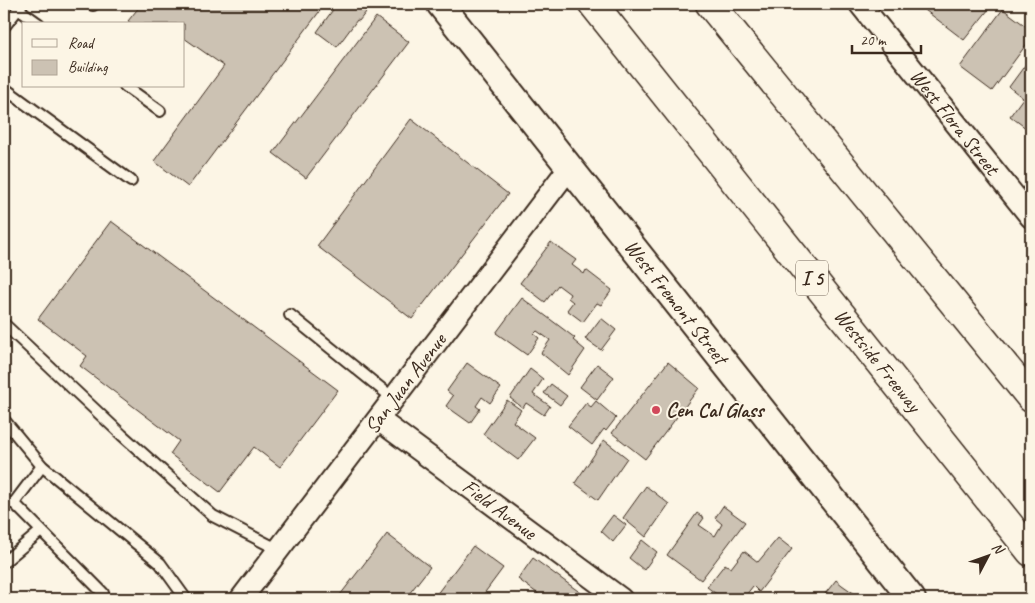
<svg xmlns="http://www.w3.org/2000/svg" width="1035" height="603" viewBox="0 0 1035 603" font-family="Caveat,sans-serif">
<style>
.building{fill:#ccc2b3;stroke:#3b2a1e}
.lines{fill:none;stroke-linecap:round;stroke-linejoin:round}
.service-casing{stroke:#3b2a1e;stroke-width:14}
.minor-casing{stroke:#3b2a1e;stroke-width:25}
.tertiary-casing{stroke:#3b2a1e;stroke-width:30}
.motorway-casing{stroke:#3b2a1e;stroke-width:31}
.service{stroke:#fcf5e5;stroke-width:10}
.minor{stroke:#fcf5e5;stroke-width:21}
.tertiary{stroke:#fcf5e5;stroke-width:26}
.motorway{stroke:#fcf5e5;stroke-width:28}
.poi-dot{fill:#d1495b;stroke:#fcf5e5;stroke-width:2}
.labels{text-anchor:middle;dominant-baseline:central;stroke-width:4;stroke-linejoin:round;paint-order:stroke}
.shield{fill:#fcf5e5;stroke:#75675a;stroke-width:1}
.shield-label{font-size:20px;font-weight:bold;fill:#3b2a1e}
.street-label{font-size:21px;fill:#3b2a1e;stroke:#fcf5e5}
.poi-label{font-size:21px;font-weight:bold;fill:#3b2a1e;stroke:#fcf5e5;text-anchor:start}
</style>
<rect width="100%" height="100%" fill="#fcf5e5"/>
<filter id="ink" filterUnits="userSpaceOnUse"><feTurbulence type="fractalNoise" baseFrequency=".02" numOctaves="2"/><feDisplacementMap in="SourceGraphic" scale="10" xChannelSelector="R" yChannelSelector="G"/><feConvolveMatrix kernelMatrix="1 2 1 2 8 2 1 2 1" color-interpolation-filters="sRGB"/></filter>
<g filter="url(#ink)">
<g class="building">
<polygon points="138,4 325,4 188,187 154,161 224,66 184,38 184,24 132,24 128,21 140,6"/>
<polygon points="337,4 366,4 370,7 359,21 357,20 337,47 317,32"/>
<polygon points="923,4 993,4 964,40 921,7"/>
<polygon points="1003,9 1031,30 1031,38 992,91 960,67"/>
<polygon points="376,17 409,42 306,178 273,153"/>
<polygon points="1031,57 1031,132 1010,116 1023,98 1009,87"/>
<polygon points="411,119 508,194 412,319 317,246"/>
<polygon points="111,221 338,390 280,467 254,447 220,492 170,454 179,441 80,366 87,356 38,319"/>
<polygon points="551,242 576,260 572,265 584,274 586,270 612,290 601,305 597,303 583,322 567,310 573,302 568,298 570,294 558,285 545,302 520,283"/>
<polygon points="522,298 575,338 573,340 585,350 568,375 541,353 550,340 537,331 534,334 539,338 527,355 496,333"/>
<polygon points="601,318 616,330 601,350 585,339"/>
<polygon points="668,362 699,388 645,459 612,433"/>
<polygon points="467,363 501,388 490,403 482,397 476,406 480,409 470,423 446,406 453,396 447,391"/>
<polygon points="597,364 614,377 597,400 580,387"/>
<polygon points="530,369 543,379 533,394 550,406 544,415 526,403 523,408 510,398"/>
<polygon points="551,384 567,396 560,405 544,393"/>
<polygon points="507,400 521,410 513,422 535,438 518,460 483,434"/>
<polygon points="596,401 616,418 606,431 604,429 592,445 568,426 586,403 591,407"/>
<polygon points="604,440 627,458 598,500 575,483"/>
<polygon points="646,486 669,504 646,537 623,518"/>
<polygon points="723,506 745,522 701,580 667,555 697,513 704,518 699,525 715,536 722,524 715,518"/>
<polygon points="613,515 626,525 613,542 601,531"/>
<polygon points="387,534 430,567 405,599 337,599"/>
<polygon points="778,538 792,549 759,592 753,586 743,599 723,599 707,587 725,564 731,568 744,551 758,562"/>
<polygon points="642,540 657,552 644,570 629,558"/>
<polygon points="473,546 503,568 480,599 433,599"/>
<polygon points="533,558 589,599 545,599 518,579"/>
<polygon points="836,580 842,585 862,599 821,599"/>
</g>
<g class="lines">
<defs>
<g id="service">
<polyline points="92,4 93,5 94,4"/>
<polyline points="18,9 39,24"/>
<polyline points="4,27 22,4"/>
<polyline points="125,86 160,111"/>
<polyline points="4,88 131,181"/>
<polyline points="290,315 394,399"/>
<polyline points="4,324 122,435 213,516 279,550"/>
<polyline points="4,420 42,466 160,563 186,599"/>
<polyline points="42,466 14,503 103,593"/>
<polyline points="4,503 14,503"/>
<polyline points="4,562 41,531"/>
</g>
<g id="minor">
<path id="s1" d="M860,4l171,213"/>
<path id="s2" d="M379,420l242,179"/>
<path id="s3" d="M241,599l328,-431"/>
</g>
<g id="tertiary">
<path id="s4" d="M440,4l472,595"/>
</g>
<g id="motorway">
<path id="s5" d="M593,4l438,548"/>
<polyline points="710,4 1031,398"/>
</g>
</defs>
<use href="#service" class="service-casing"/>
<use href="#minor" class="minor-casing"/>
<use href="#tertiary" class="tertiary-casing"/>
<use href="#motorway" class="motorway-casing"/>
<use href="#service" class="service"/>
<use href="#minor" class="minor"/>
<use href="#tertiary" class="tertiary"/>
<use href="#motorway" class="motorway"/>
</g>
</g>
<circle class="poi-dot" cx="656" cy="410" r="5"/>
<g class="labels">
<rect class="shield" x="796" y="260.5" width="32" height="35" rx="4"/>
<g class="shield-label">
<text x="812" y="278">I 5</text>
</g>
<g class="street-label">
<text stroke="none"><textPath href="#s1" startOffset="151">West Flora Street</textPath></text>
<text stroke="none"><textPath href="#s4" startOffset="380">West Fremont Street</textPath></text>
<text stroke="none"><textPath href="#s5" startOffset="456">Westside Freeway</textPath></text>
<text stroke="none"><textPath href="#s3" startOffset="271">San Juan Avenue</textPath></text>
<text stroke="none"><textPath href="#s2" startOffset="150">Field Avenue</textPath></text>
</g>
<g class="poi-label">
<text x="666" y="410">Cen Cal Glass</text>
</g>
</g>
<rect width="1035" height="603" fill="none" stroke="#fcf5e5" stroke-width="20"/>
<rect x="10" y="10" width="1015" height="583" fill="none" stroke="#3b2a1e" stroke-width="2" filter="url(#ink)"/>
<rect x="22" y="22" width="162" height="65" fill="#fcf5e5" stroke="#afa495"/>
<rect x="32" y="39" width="25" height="8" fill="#fcf5e5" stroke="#afa495"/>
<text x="68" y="48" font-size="15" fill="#3b2a1e">Road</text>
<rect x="32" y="60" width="25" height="15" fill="#ccc2b3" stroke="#afa495"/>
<text x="68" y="72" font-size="15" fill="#3b2a1e">Building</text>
<g transform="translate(988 556) rotate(49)" stroke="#fcf5e5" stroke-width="4" paint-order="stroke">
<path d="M0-4L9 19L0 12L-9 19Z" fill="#3b2a1e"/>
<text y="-8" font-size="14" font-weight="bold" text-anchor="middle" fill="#3b2a1e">N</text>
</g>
<path d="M852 45v8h69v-8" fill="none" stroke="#3b2a1e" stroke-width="2.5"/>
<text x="860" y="45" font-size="15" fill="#3b2a1e" stroke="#fcf5e5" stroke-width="4" paint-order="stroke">20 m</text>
</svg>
